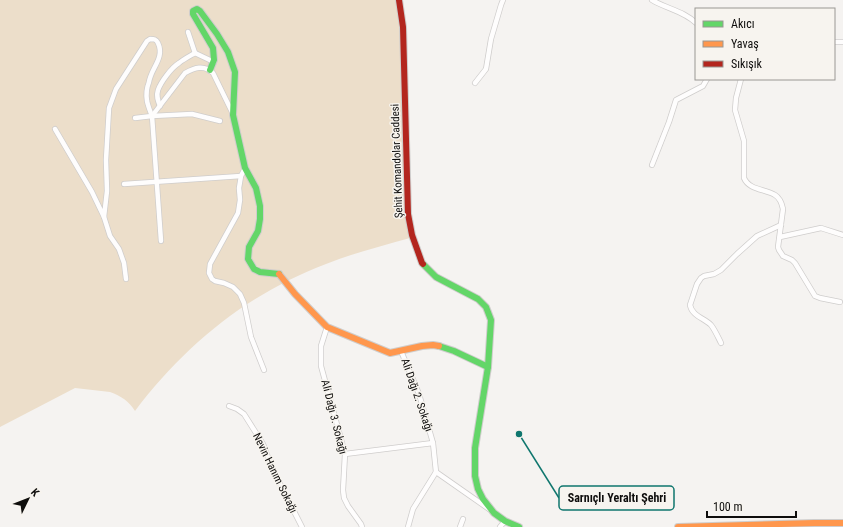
<svg xmlns="http://www.w3.org/2000/svg" width="843" height="527" viewBox="0 0 843 527" font-family="'Roboto Condensed',sans-serif">
<style>
.green{fill:#ecdeca}
.lines{fill:none;stroke-linecap:round;stroke-linejoin:round}
.street-casing{stroke:#cfcdcc;stroke-width:6}
.fast-casing{stroke:#cfcdcc;stroke-width:8}
.slow-casing{stroke:#cfcdcc;stroke-width:8}
.jam-casing{stroke:#cfcdcc;stroke-width:8}
.street{stroke:#fefdfd;stroke-width:4.5}
.fast{stroke:#63d668;stroke-width:6}
.slow{stroke:#ff974d;stroke-width:6}
.jam{stroke:#b3261e;stroke-width:6}
.labels{text-anchor:middle;dominant-baseline:central;stroke-width:3;stroke-linejoin:round;paint-order:stroke}
.street-label{font-size:11px;fill:#0e0d0c;stroke:#f7f4ef}
.leader{fill:none;stroke:#0f766e;stroke-width:1.5}
.callout-dot{fill:#0f766e;stroke:#f7f4ef;stroke-width:1.5}
.callout{fill:#f7f4ef;stroke:#0f766e;stroke-width:1.5}
.callout-label{font-size:12px;text-anchor:middle;font-weight:bold;fill:#0e0d0c}
</style>
<rect width="100%" height="100%" fill="#f5f3f1"/>
<path class="green" d="M0,0h399l11,238c-28,8 -57,15 -84,26 -79,30 -141,81 -191,147 -6,-10 -14,-15 -25,-19l-35,-4 -75,39z"/>
<g class="lines">
<defs>
<g id="street">
<path d="M652,0c15,9 32,11 44,23"/>
<polyline points="188,32 195,53"/>
<polyline points="834,42 843,42"/>
<path d="M741,79l-5,19 -1,12 9,31v37c5,12 21,11 31,17 5,3 7,9 8,14l-5,38 1,3 4,6 9,4 3,3 20,33 5,2 20,4"/>
<polyline points="475,83 486,69 491,39 501,5 503,0"/>
<path d="M160,106c-2,-5 -4,-10 -2,-16 3,-8 13,-22 21,-27 5,-4 11,-7 16,-10l19,9"/>
<path d="M152,116l33,-43c9,-5 19,-9 28,0l20,41"/>
<polyline points="135,118 152,116 192,114 220,121"/>
<path d="M55,129l37,63 12,25 3,-26 -1,-31 3,-52 7,-19 31,-48 3,-2c4,0 6,0 8,4 7,15 -7,25 -9,39 -2,5 -3,13 -2,19 1,5 3,10 5,15l9,125"/>
<polyline points="652,165 669,122 676,100 703,86 707,79"/>
<polyline points="245,168 241,176 239,188 240,200 238,213 210,264 209,273 212,279 215,281 224,283 233,287 240,294 244,303 251,337 264,370"/>
<polyline points="124,184 241,176"/>
<polyline points="104,217 110,236 119,249 124,263 126,279"/>
<polyline points="780,237 821,228 843,235"/>
<polyline points="327,327 321,346 321,366 345,454 343,490 344,498 348,506 361,524 362,527"/>
<path d="M721,343c-3,-6 -6,-13 -10,-18 -7,-7 -19,-9 -21,-20l7,-21 4,-6 3,-2 10,-2 7,-4 16,-16 20,-18 24,-11"/>
<polyline points="401,351 419,394 433,443 436,472 413,509 408,527"/>
<polyline points="229,406 237,409 244,414 263,444 272,468 302,527"/>
<polyline points="345,454 433,443"/>
<polyline points="436,472 489,509"/>
<polyline points="460,527 463,519"/>
<polyline points="500,527 505,521"/>
</g>
<g id="fast">
<polyline points="210,70 214,60 213,48 193,14 193,11 197,9 200,11 217,34 228,52 235,72 233,115 245,168 256,188 260,206 260,219 258,231 249,247 248,259 254,269 260,272 279,274"/>
<polyline points="423,264 436,277 478,299 486,307 491,320 488,367 475,448 475,476 478,489 483,499 494,513 505,521 519,527"/>
<polyline points="439,346 454,351 488,367"/>
</g>
<g id="slow">
<polyline points="279,274 295,294 327,327 390,353 422,346 433,345 439,346"/>
<polyline points="678,527 814,523 843,523"/>
</g>
<polyline id="jam" points="399,0 403,27 408,214 412,235 422,263 423,264"/>
</defs>
<use href="#street" class="street-casing"/>
<use href="#fast" class="fast-casing"/>
<use href="#slow" class="slow-casing"/>
<use href="#jam" class="jam-casing"/>
<use href="#street" class="street"/>
<use href="#fast" class="fast"/>
<use href="#slow" class="slow"/>
<use href="#jam" class="jam"/>
</g>
<g class="labels">
<g class="street-label">
<text transform="translate(397 161) rotate(-92)">Şehit Komandolar Caddesi</text>
<text transform="translate(417 395) rotate(71)">Ali Dağı 2. Sokağı</text>
<text transform="translate(334 417) rotate(76)">Ali Dağı 3. Sokağı</text>
<text transform="translate(275 473) rotate(64)">Nevin Hanım Sokağı</text>
</g>
</g>
<path class="leader" d="M519 434L559 498"/>
<circle class="callout-dot" cx="519" cy="434" r="4"/>
<rect class="callout" x="559" y="486" width="115" height="24" rx="4"/>
<g class="callout-label">
<text x="617" y="502">Sarnıçlı Yeraltı Şehri</text>
</g>
<rect x="695" y="8" width="140" height="72" fill="#f7f4ef" stroke="#9a9894"/>
<rect x="703" y="21" width="20" height="6" fill="#63d668" stroke="#9a9894"/>
<text x="731" y="28" font-size="12" fill="#0e0d0c">Akıcı</text>
<rect x="703" y="41" width="20" height="6" fill="#ff974d" stroke="#9a9894"/>
<text x="731" y="48" font-size="12" fill="#0e0d0c">Yavaş</text>
<rect x="703" y="61" width="20" height="6" fill="#b3261e" stroke="#9a9894"/>
<text x="731" y="68" font-size="12" fill="#0e0d0c">Sıkışık</text>
<g transform="translate(28 499) rotate(47)" stroke="#f7f4ef" stroke-width="3" paint-order="stroke">
<path d="M0-3L7 15L0 10L-7 15Z" fill="#0e0d0c"/>
<text y="-6" font-size="11" font-weight="bold" text-anchor="middle" fill="#0e0d0c">K</text>
</g>
<path d="M707 511v6h89v-6" fill="none" stroke="#0e0d0c" stroke-width="2"/>
<text x="713" y="511" font-size="12" fill="#0e0d0c" stroke="#f7f4ef" stroke-width="3" paint-order="stroke">100 m</text>
</svg>
